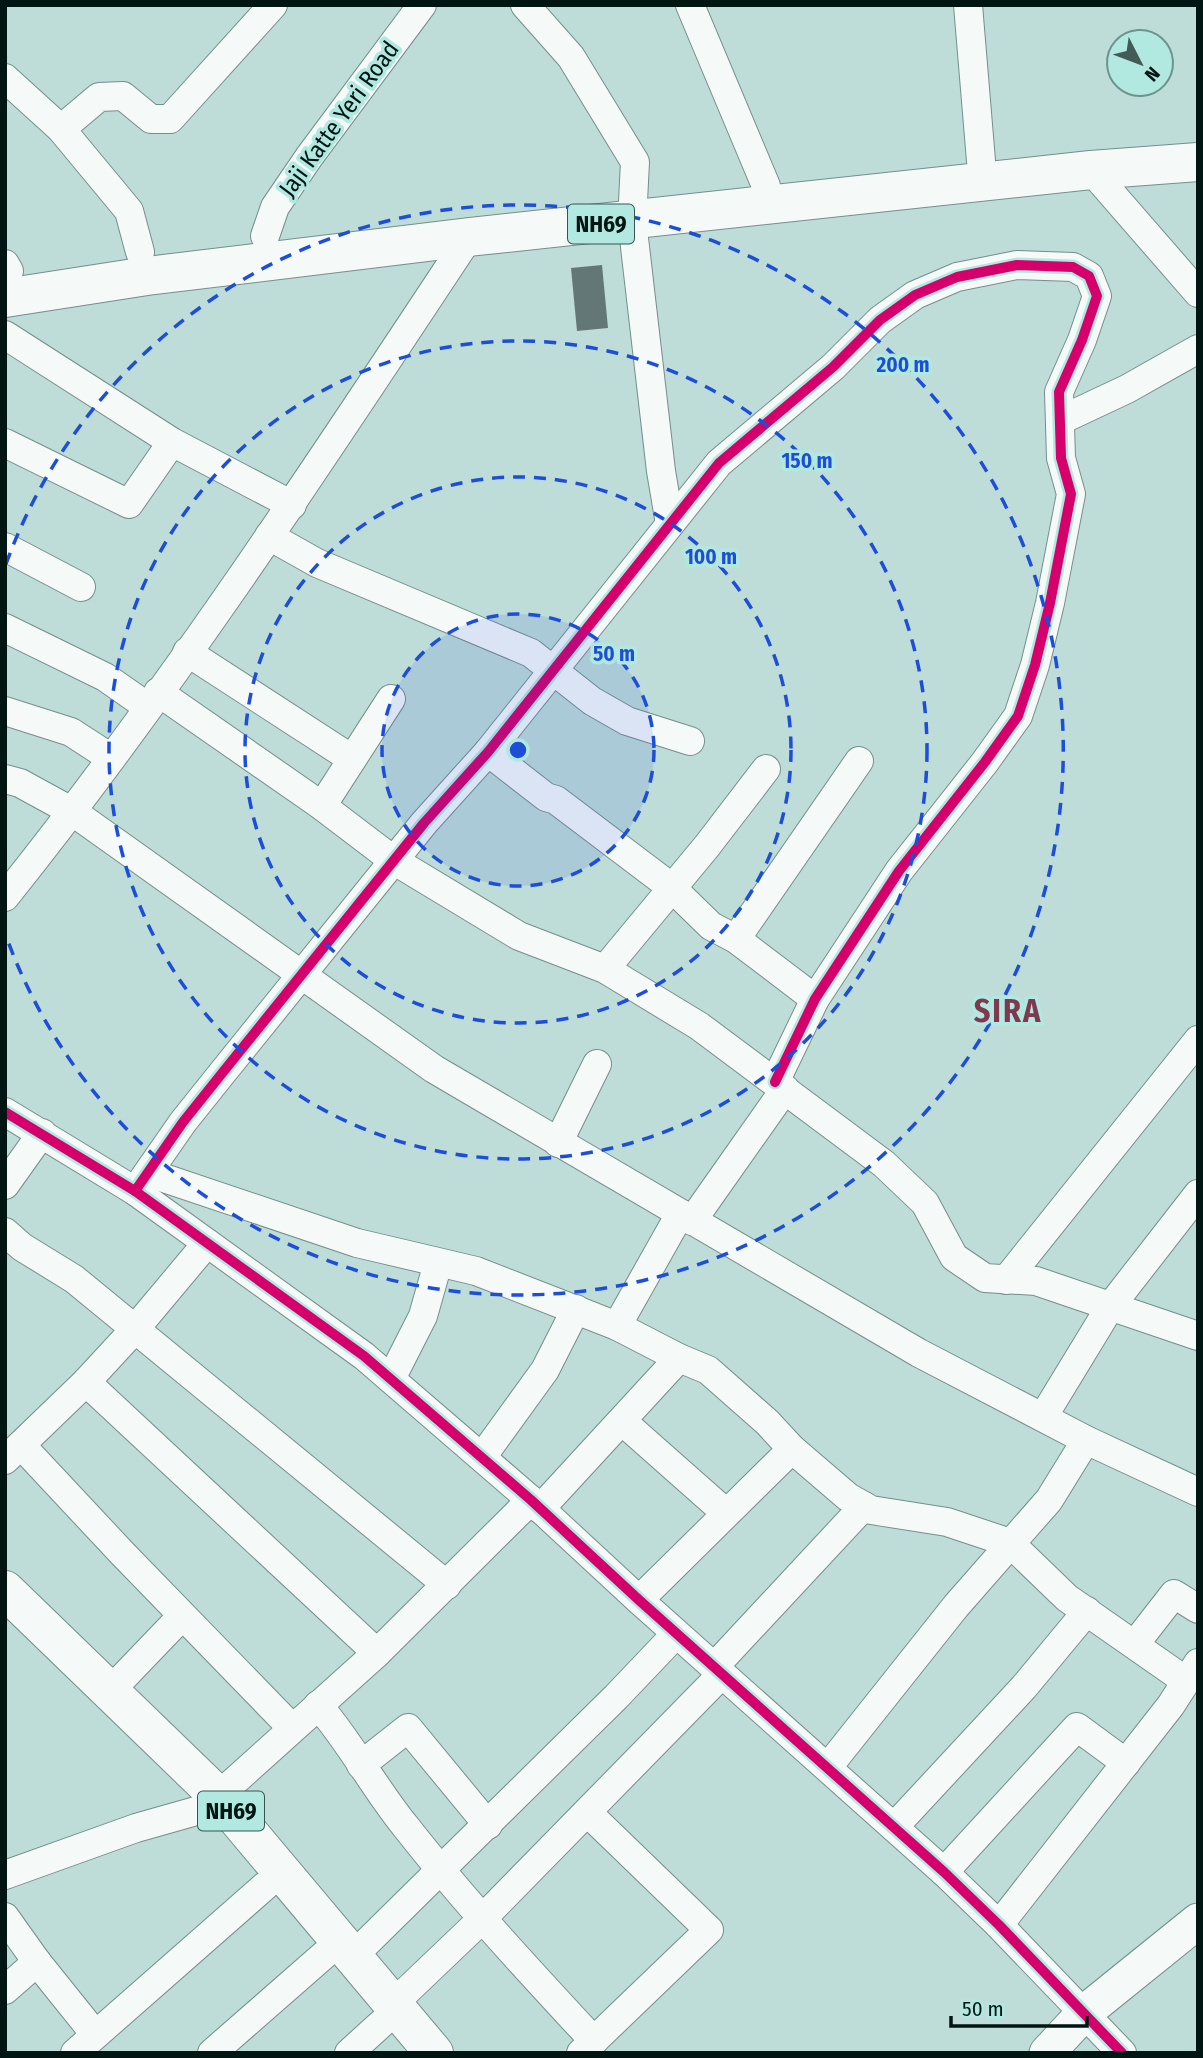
<svg xmlns="http://www.w3.org/2000/svg" width="1203" height="2058" viewBox="0 0 1203 2058" font-family="'Fira Sans Condensed',sans-serif">
<style>
.building{fill:#637876}
.lines{fill:none;stroke-linecap:round;stroke-linejoin:round}
.minor-casing{stroke:#768e8b;stroke-width:30}
.major-casing{stroke:#768e8b;stroke-width:37}
.highway-casing{stroke:#768e8b;stroke-width:40}
.minor{stroke:#f5faf9;stroke-width:28}
.major{stroke:#f5faf9;stroke-width:35}
.highway{stroke:#f5faf9;stroke-width:38}
.cycleway-casing{stroke:#b1e9e0;stroke-width:15}
.cycleway{stroke:#d6006c;stroke-width:10}
.ring{fill:none;stroke:#1d4ed8;stroke-width:3.5;stroke-dasharray:12 9}
.labels{text-anchor:middle;dominant-baseline:central;stroke-width:7;stroke-linejoin:round;paint-order:stroke}
.shield{fill:#b1e9e0;stroke:#365550;stroke-width:2}
.shield-label{font-size:23px;font-weight:bold;fill:#011512}
.street-label{font-size:24px;fill:#011512;stroke:#b1e9e0}
.district-label{font-size:32px;font-weight:bold;letter-spacing:2px;fill:#7f384d;stroke:#b1e9e0}
.centre{fill:#1d4ed8;stroke:#b1e9e0;stroke-width:3.5}
.ring-label{font-size:21px;text-anchor:middle;font-weight:bold;fill:#1d4ed8;stroke:#b1e9e0;stroke-width:7;stroke-linejoin:round;paint-order:stroke}
</style>
<rect width="100%" height="100%" fill="#bedcd8"/>
<polygon class="building" points="602,265 608,328 577,331 571,268"/>
<g class="lines">
<defs>
<g id="minor">
<polyline points="525,5 571,57 635,162 632,221 661,471 670,524"/>
<polyline points="690,5 766,186"/>
<polyline points="968,5 981,161"/>
<polyline points="5,78 61,129 129,211 140,252"/>
<polyline points="61,129 99,97 123,96 151,119 170,119 273,5"/>
<polyline points="1091,170 1198,293"/>
<polyline points="265,236 275,207 309,157 422,5"/>
<polyline points="5,264 9,271"/>
<polyline points="5,335 172,442 292,505"/>
<polyline points="1061,420 1127,389 1198,349"/>
<polyline points="5,443 129,504 172,442"/>
<polyline points="269,536 317,563 531,653 592,701 627,721 690,741"/>
<polyline points="5,547 81,587"/>
<polyline points="5,628 105,677 148,707"/>
<polyline points="187,652 352,759"/>
<polyline points="158,692 322,806 393,860 519,936 605,969 699,1026 884,1164 925,1203 954,1257 985,1278 1036,1281 1198,1336"/>
<polyline points="5,711 71,732 111,758"/>
<polyline points="488,752 546,797 556,800 671,887 711,926 736,939 815,999"/>
<polyline points="5,779 20,783 73,812 434,1069 919,1353 1086,1440 1198,1492"/>
<polyline points="322,806 391,699"/>
<path d="M5,897c168,-210 316,-436 464,-660"/>
<polyline points="736,939 859,761"/>
<polyline points="605,969 707,846 766,769"/>
<polyline points="5,1112 135,1191 364,1356 531,1500 639,1600 944,1872 999,1925 1122,2053"/>
<polyline points="558,1143 597,1064"/>
<polyline points="149,1173 357,1243 476,1271 617,1326 679,1358 708,1370 767,1422 792,1449 848,1497 871,1510 947,1522 1010,1543 1067,1598 1186,1681"/>
<polyline points="5,1185 42,1133"/>
<polyline points="135,1191 183,1122 223,1072 424,823 488,752 719,463 833,367 880,320 915,295 957,277 1017,265 1073,267 1089,276 1097,296 1082,340 1059,392 1061,458 1071,494 1050,603 1035,665 1018,716 985,762 899,871 815,999 775,1082"/>
<polyline points="692,1221 785,1089"/>
<polyline points="5,1232 22,1247 74,1279 447,1585"/>
<polyline points="1006,1280 1198,1040"/>
<polyline points="617,1326 680,1214"/>
<polyline points="391,1379 423,1316 438,1263"/>
<polyline points="86,1382 377,1653"/>
<polyline points="1043,1417 1110,1307 1198,1194"/>
<polyline points="622,1421 726,1513"/>
<polyline points="21,1445 122,1553 292,1728"/>
<polyline points="482,1457 545,1370 576,1309"/>
<polyline points="5,1460 86,1382 135,1329 207,1243"/>
<polyline points="540,1509 679,1358"/>
<polyline points="639,1600 792,1449"/>
<polyline points="1135,1644 1174,1594 1198,1609"/>
<polyline points="714,1667 864,1506"/>
<polyline points="111,1690 182,1616"/>
<path d="M318,1705c33,38 56,83 88,122 59,75 123,144 188,214"/>
<polyline points="361,1765 408,1728 488,1825"/>
<polyline points="828,1767 956,1606 1049,1500 1086,1440"/>
<polyline points="218,1796 377,1653 531,1500"/>
<polyline points="894,1827 1024,1687 1087,1611"/>
<polyline points="944,1872 1077,1727 1126,1763"/>
<polyline points="5,1875 136,1828 203,1809"/>
<polyline points="5,1917 37,1962 94,2033"/>
<polyline points="999,1925 1171,1705 1198,1663"/>
<polyline points="352,1957 616,1697 676,1634"/>
<polyline points="5,1990 37,1962"/>
<polyline points="393,2004 481,1920 722,1674"/>
<polyline points="75,2053 265,1886"/>
<polyline points="212,2053 324,1955"/>
<polyline points="349,2053 382,2023"/>
<polyline points="581,2053 709,1930 587,1812"/>
</g>
<polyline id="major" points="1047,2053 1084,2013 1198,1921"/>
<g id="highway">
<polyline points="5,298 147,276 469,237 1091,170 1198,162"/>
<polyline points="5,1590 218,1796 434,2053"/>
</g>
</defs>
<use href="#minor" class="minor-casing"/>
<use href="#major" class="major-casing"/>
<use href="#highway" class="highway-casing"/>
<use href="#minor" class="minor"/>
<use href="#major" class="major"/>
<use href="#highway" class="highway"/>
<defs>
<g id="cycleway">
<polyline points="5,1112 135,1191 364,1356 531,1500 639,1600 944,1872 999,1925 1122,2053"/>
<polyline points="135,1191 183,1122 223,1072 424,823 488,752 719,463 833,367 880,320 915,295 957,277 1017,265 1073,267 1089,276 1097,296 1082,340 1059,392 1061,458 1071,494 1050,603 1035,665 1018,716 985,762 899,871 815,999 775,1082"/>
</g>
</defs>
<use href="#cycleway" class="cycleway-casing"/>
<use href="#cycleway" class="cycleway"/>
</g>
<circle cx="518" cy="750" r="136" fill="#1d4ed8" fill-opacity=".12"/>
<g class="ring">
<circle cx="518" cy="750" r="136"/>
<circle cx="518" cy="750" r="273"/>
<circle cx="518" cy="750" r="409"/>
<path d="M6 564A545 545 0 1 1 6 936"/>
</g>
<g class="labels">
<g class="shield">
<rect x="568" y="204.5" width="66" height="39" rx="5"/>
<rect x="198" y="1791.5" width="66" height="39" rx="5"/>
</g>
<g class="shield-label">
<text x="601" y="224">NH69</text>
<text x="231" y="1811">NH69</text>
</g>
<g class="street-label">
<text transform="translate(339 119) rotate(-54)">Jaji Katte Yeri Road</text>
</g>
<g class="district-label">
<text x="1008" y="1011">SIRA</text>
</g>
</g>
<circle cx="518" cy="750" r="10" class="centre"/>
<g class="ring-label">
<text x="903" y="372">200 m</text>
<text x="807" y="468">150 m</text>
<text x="711" y="564">100 m</text>
<text x="614" y="661">50 m</text>
</g>
<rect width="1203" height="2058" fill="none" stroke="#011512" stroke-width="14"/>
<g transform="translate(1140 63) rotate(132)"><circle r="33" fill="#b1e9e0" stroke="#6b948e" stroke-width="2"/>
<path d="M0-5L12 26L0 18L-12 26Z" fill="#435b57"/>
<text y="-10" font-size="19" font-weight="bold" text-anchor="middle" fill="#011512">N</text>
</g>
<path d="M951 2016v10h136v-10" fill="none" stroke="#011512" stroke-width="3.5"/>
<text x="962" y="2016" font-size="21" fill="#011512" stroke="#b1e9e0" stroke-width="5" paint-order="stroke">50 m</text>
</svg>
